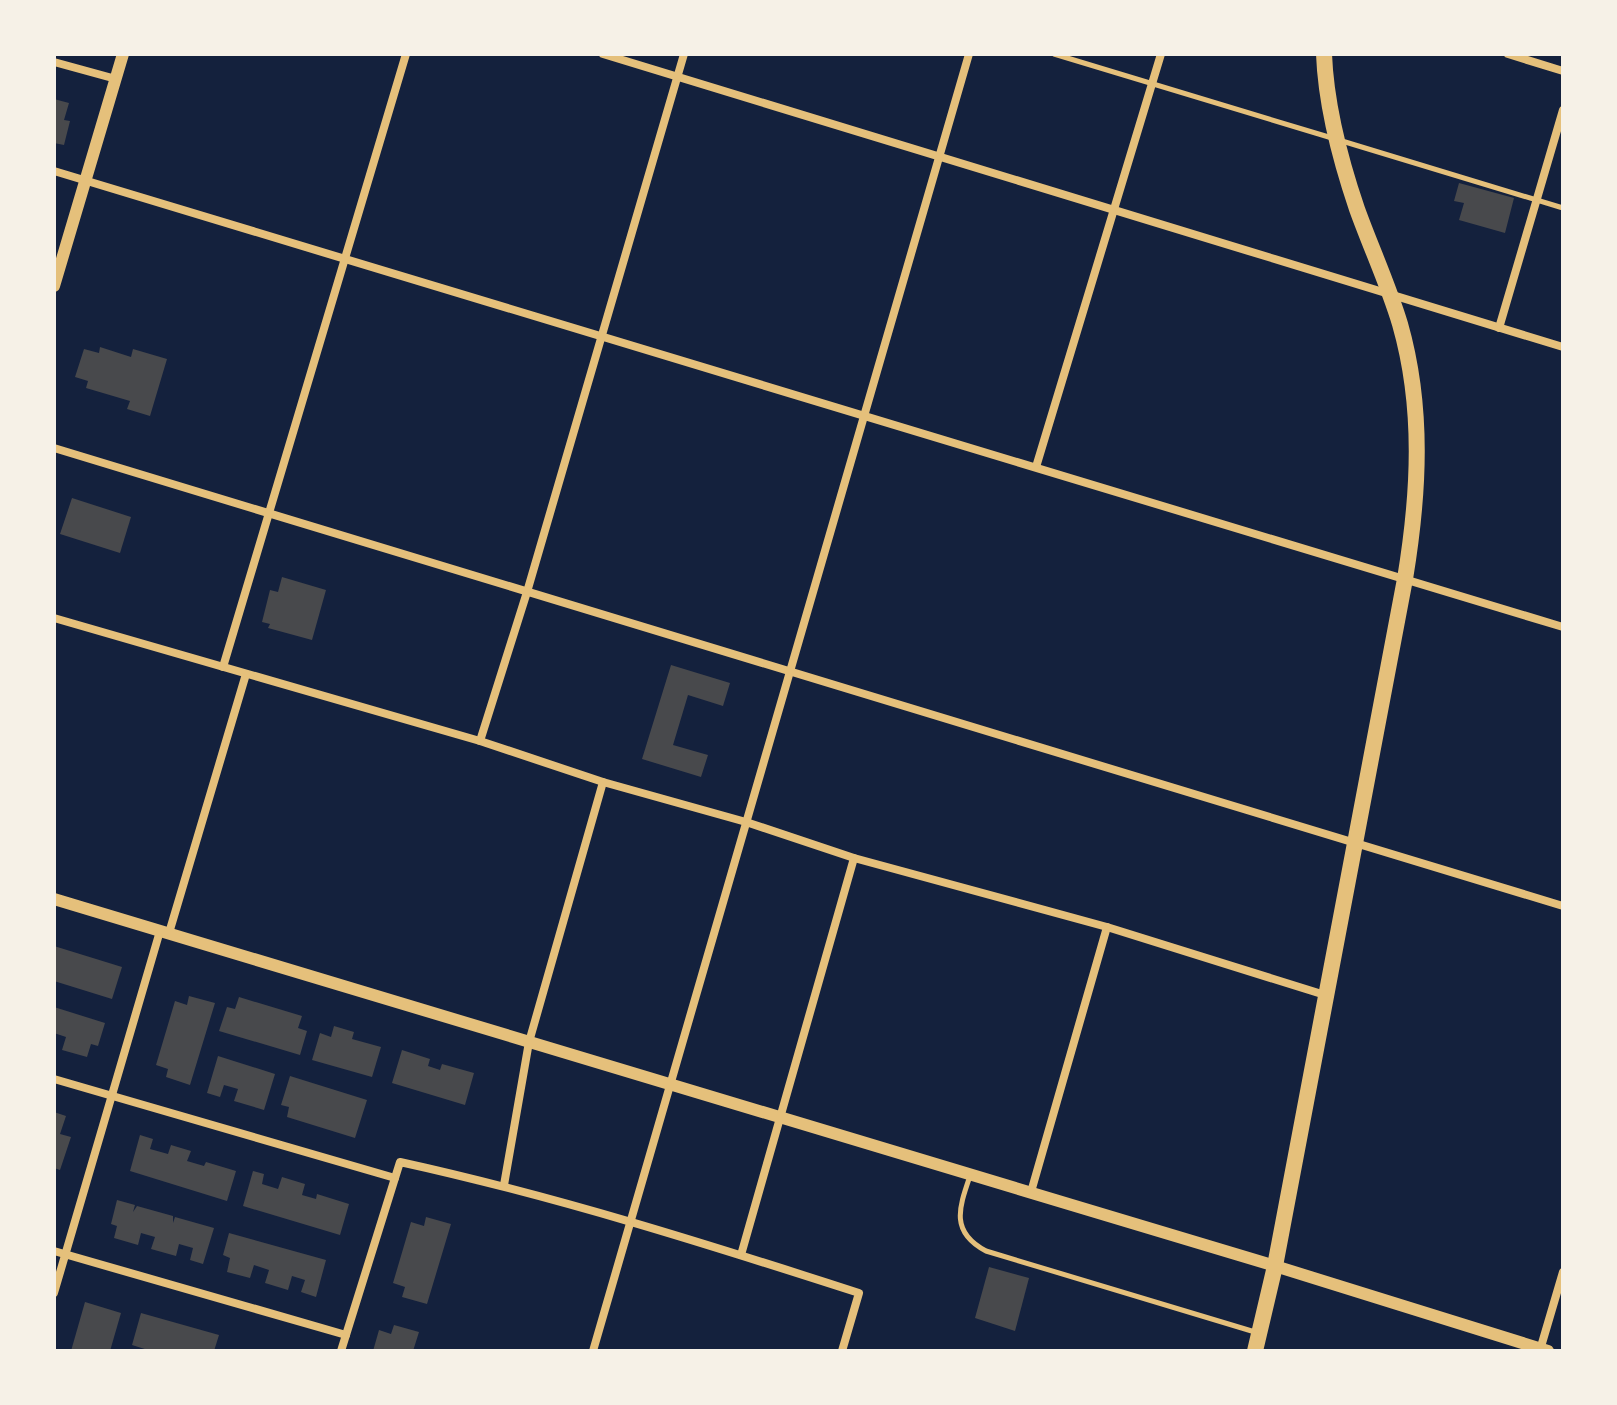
<svg xmlns="http://www.w3.org/2000/svg" width="1617" height="1405" viewBox="0 0 1617 1405" font-family="'Fira Sans Condensed',sans-serif">
<style>
.building{fill:#48494c}
.lines{fill:none;stroke-linecap:round;stroke-linejoin:round}
.service{stroke:#e5c07b;stroke-width:5}
.minor{stroke:#e5c07b;stroke-width:8}
.tertiary{stroke:#e5c07b;stroke-width:12}
.primary{stroke:#e5c07b;stroke-width:16}
</style>
<rect width="100%" height="100%" fill="#14213d"/>
<g class="building">
<polygon points="54,99 69,103 64,120 70,121 64,145 54,143"/>
<polygon points="1459,183 1514,198 1505,233 1459,220 1464,203 1454,201"/>
<polygon points="100,347 131,357 133,349 167,359 150,416 127,409 130,401 86,388 88,381 75,377 84,349 99,353"/>
<polygon points="72,498 131,517 120,553 60,534"/>
<polygon points="282,577 326,590 312,640 268,628 270,624 262,622 270,590 278,592"/>
<polygon points="671,665 730,683 723,706 688,695 673,745 708,755 701,777 642,759"/>
<polygon points="54,946 122,967 112,999 54,981"/>
<polygon points="189,996 215,1003 190,1085 166,1077 168,1069 156,1065 175,1001 187,1005"/>
<polygon points="239,997 302,1016 298,1028 307,1031 300,1055 219,1031 227,1007 235,1009"/>
<polygon points="54,1007 105,1023 98,1046 91,1044 87,1057 62,1050 66,1037 54,1033"/>
<polygon points="334,1026 354,1032 352,1039 381,1047 372,1077 312,1060 320,1033 331,1037"/>
<polygon points="402,1050 430,1059 428,1066 440,1070 442,1064 474,1073 465,1105 392,1083"/>
<polygon points="218,1056 275,1074 264,1110 234,1101 238,1089 224,1085 220,1097 207,1093"/>
<polygon points="290,1076 367,1100 355,1138 287,1117 289,1107 281,1105"/>
<polygon points="54,1112 66,1116 60,1134 71,1137 60,1170 54,1168"/>
<polygon points="140,1135 153,1139 150,1149 168,1154 171,1145 191,1151 187,1161 204,1166 206,1162 236,1171 227,1201 130,1171"/>
<polygon points="253,1171 264,1174 262,1184 278,1189 282,1177 305,1184 302,1195 316,1199 317,1194 349,1204 340,1235 243,1206"/>
<polygon points="117,1200 135,1205 133,1212 137,1206 173,1216 173,1223 175,1217 214,1228 203,1264 190,1260 193,1248 179,1244 176,1256 151,1249 155,1237 141,1233 138,1245 114,1238 117,1226 111,1224"/>
<polygon points="426,1217 451,1224 427,1304 402,1297 405,1287 393,1283 411,1222 424,1226"/>
<polygon points="229,1233 326,1260 316,1297 301,1292 305,1280 292,1276 288,1290 265,1283 269,1270 254,1265 250,1278 227,1272 230,1258 223,1255"/>
<polygon points="989,1267 1029,1278 1015,1331 975,1318"/>
<polygon points="85,1302 121,1313 110,1351 71,1351"/>
<polygon points="141,1313 219,1335 214,1351 151,1351 132,1345"/>
<polygon points="394,1325 419,1332 413,1351 373,1351 379,1330 391,1334"/>
</g>
<g class="lines">
<g class="service">
<polyline points="1054,54 1332,138"/>
<polyline points="1342,141 1563,208"/>
<path d="M970,1176c-11,32 -20,56 16,75l269,81"/>
</g>
<g class="minor">
<polyline points="603,54 1563,347"/>
<polyline points="1508,54 1563,71"/>
<polyline points="54,62 116,79"/>
<polyline points="54,171 1563,627"/>
<polyline points="1499,328 1563,110"/>
<polyline points="54,448 1563,906"/>
<polyline points="1036,467 1161,54"/>
<polyline points="54,618 480,741 603,782 746,822 854,858 1107,927 1325,995"/>
<polyline points="223,667 406,54"/>
<polyline points="480,741 527,592 684,54"/>
<polyline points="169,933 246,674"/>
<polyline points="54,1079 395,1178"/>
<polyline points="504,1185 529,1042 603,782"/>
<polyline points="1031,1192 1107,927"/>
<polyline points="54,1251 346,1335"/>
<polyline points="741,1255 854,858"/>
<polyline points="54,1293 160,931"/>
<polyline points="1540,1350 1563,1272"/>
<path d="M341,1351l59,-189c155,34 307,82 459,131l-17,58"/>
<polyline points="593,1351 969,54"/>
</g>
<g class="tertiary">
<polyline points="54,286 123,54"/>
<polyline points="54,899 1275,1266 1548,1351"/>
</g>
<path class="primary" d="M1255,1351l20,-85 130,-687c14,-85 19,-171 -5,-255 -12,-40 -29,-76 -43,-115 -17,-50 -31,-102 -33,-155"/>
</g>
<rect width="1617" height="1405" fill="none" stroke="#f6f1e7" stroke-width="112"/>
</svg>
